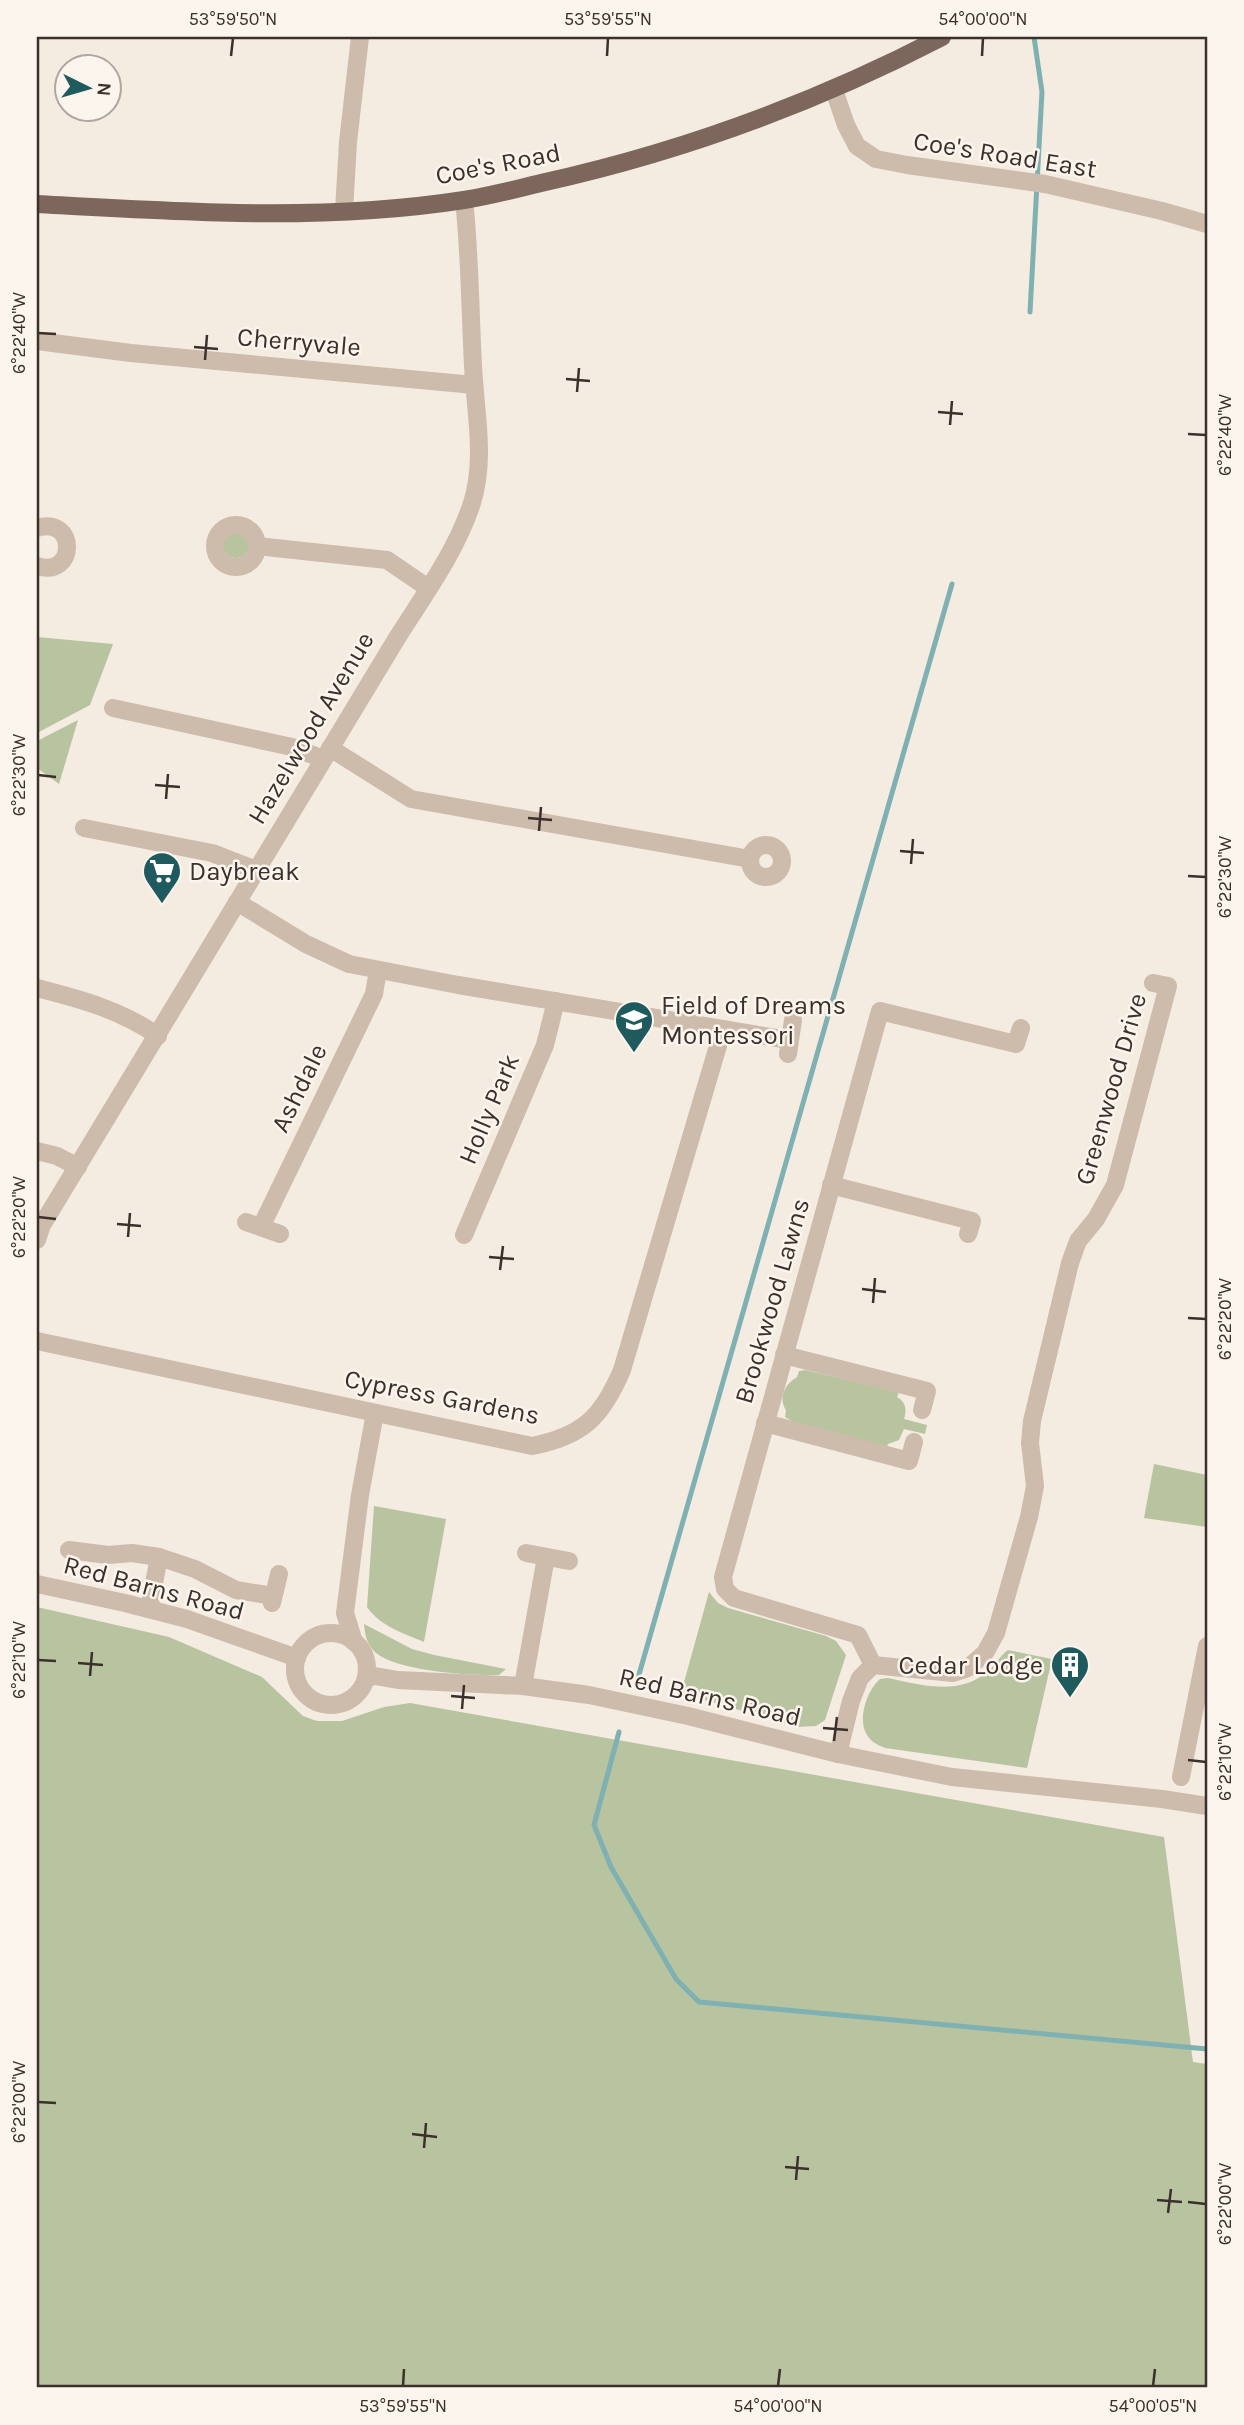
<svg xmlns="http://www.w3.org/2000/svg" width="1244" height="2425" viewBox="0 0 1244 2425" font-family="Karla,sans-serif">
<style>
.green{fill:#b8c4a0}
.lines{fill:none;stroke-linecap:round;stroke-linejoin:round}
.stream{stroke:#7fb0b2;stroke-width:5}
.minor{stroke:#cdbbac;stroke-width:18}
.major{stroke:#7d675c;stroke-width:18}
.ticks{fill:none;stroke:#3b302b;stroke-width:2.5}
.labels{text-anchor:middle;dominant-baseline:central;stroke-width:5;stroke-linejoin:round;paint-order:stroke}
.street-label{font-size:26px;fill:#3b302b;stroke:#fbf5ee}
.poi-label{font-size:26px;fill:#3b302b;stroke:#fbf5ee;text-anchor:start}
.neatline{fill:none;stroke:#3b302b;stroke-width:2.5}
.ticks-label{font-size:18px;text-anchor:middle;fill:#3b302b}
</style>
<rect width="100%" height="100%" fill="#f4ebe1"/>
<g class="green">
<circle cx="236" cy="545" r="13"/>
<polygon points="37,637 113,644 90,705 37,733"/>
<polygon points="78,720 59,784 37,768 37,741"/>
<path d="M805,1370l94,22 -2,5c9,5 10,13 7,22l23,6 -2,9 -21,-5 -5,11 -11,4 -2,5 -89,-25 -12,-7 1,-7c-8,-12 -1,-26 11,-33l2,-6z"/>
<polygon points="1154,1464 1207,1475 1207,1527 1144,1518"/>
<path d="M374,1506l72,13 -22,123c-21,-9 -44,-16 -57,-35z"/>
<polygon points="709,1592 718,1603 728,1608 826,1636 836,1641 846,1655 825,1720 816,1726 797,1727 681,1693"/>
<polygon points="37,1607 169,1637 262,1677 303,1716 317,1721 342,1721 384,1707 410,1703 1164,1837 1193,2062 1207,2064 1207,2388 37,2388"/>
<path d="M364,1624l48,25 22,6 72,14 -7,6c-28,1 -101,-4 -123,-22 -9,-8 -11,-17 -12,-29z"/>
<path d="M1008,1650l44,9 -25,109 -142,-20c-7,-3 -14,-6 -18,-13 -10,-15 0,-45 13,-56l8,-1c34,7 72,19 101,-8 7,-6 11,-14 19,-20z"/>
</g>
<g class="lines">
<g class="stream">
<polyline points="1030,312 1042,92 1034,37"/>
<polyline points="638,1678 952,584"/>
<polyline points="619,1732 594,1825 611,1867 676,1979 699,2002 1207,2049"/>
</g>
<g class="minor">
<polyline points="834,90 846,125 857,146 876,159 907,165 1045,184 1162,211 1207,224"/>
<polyline points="344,211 348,142 360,37"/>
<polyline points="37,341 131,353 474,385"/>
<circle cx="236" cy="546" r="21"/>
<path d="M37,528c40,-13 40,51 0,38"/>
<polyline points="257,546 387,560 428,588"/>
<polyline points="113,708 292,747 323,759"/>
<polyline points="330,748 411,799 750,859"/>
<polyline points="84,828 212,853 256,870"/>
<circle cx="766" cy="861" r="16"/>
<polyline points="237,902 306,944 349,964 458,985 789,1040"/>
<path d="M37,988c43,11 84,22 121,48"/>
<polyline points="788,1054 793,1020"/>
<polyline points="37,1151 57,1156 78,1167"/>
<polyline points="831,1185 972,1221 968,1234"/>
<polyline points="246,1222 280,1234"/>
<polyline points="261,1227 374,994 378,970"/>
<polyline points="464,1235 545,1045 556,1001"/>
<path d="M37,1240l5,-15 355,-587c27,-43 59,-86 75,-135 14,-45 3,-92 1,-138 -3,-55 -3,-111 -9,-165"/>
<path d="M37,1341l495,105c51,-10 70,-29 90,-76l101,-341"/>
<polyline points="784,1355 927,1391 922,1410"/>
<polyline points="765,1423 909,1461 914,1442"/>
<polyline points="69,1550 108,1555 132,1553 159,1557 195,1569 236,1590 273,1596"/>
<polyline points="526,1553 569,1561"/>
<polyline points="37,1584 125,1603 187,1619 297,1658"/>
<polyline points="272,1603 279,1574"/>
<polyline points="149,1609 159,1557"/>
<circle cx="331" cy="1669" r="36"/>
<polyline points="354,1642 345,1613 360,1495 375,1413"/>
<polyline points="873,1665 858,1635 734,1598 725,1589 723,1577 880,1011 1016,1044 1021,1028"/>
<polyline points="366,1678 375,1676 398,1680 523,1686 589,1695 688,1716 838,1754 952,1777 1162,1799 1207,1806"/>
<polyline points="523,1686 546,1557"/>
<polyline points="838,1754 851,1701 860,1678 873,1665 953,1673 968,1668 985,1653 996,1633 1029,1517 1035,1486 1030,1443 1032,1421 1070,1263 1078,1241 1096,1219 1115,1185 1168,986 1153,983"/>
<polyline points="1181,1777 1207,1646"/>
</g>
<path class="major" d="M37,204c142,8 286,18 427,-4 26,-4 52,-11 77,-17 140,-31 274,-80 401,-146"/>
</g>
<path class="ticks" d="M231,56l2,-18M607,56l1,-18M982,56l1,-18M38,333l18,1M194,347l24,2M205,360l2,-25M566,379l24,2M577,392l2,-24M938,412l25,2M950,425l2,-24M1188,434l18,1M38,775l18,2M155,785l25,2M166,799l2,-25M528,818l24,2M539,831l2,-24M900,851l24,2M911,864l2,-25M1188,876l18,1M38,1217l18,2M117,1224l24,2M128,1237l2,-24M489,1257l25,2M500,1270l3,-24M862,1289l24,3M873,1303l2,-25M1188,1318l18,1M38,1660l18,1M78,1663l25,2M90,1676l2,-24M451,1696l24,2M462,1709l2,-24M823,1728l25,2M834,1741l3,-24M1188,1760l18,2M38,2102l18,1M412,2134l25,3M424,2148l2,-25M785,2167l24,2M796,2180l2,-24M1157,2200l25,2M1188,2202l18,2M1168,2213l3,-24M403,2386l1,-17M778,2386l2,-17M1153,2386l2,-17"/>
<defs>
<symbol id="supermarket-pin" viewBox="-11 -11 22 30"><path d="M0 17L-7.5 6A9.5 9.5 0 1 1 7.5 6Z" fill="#1f5a5e" stroke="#fbf5ee"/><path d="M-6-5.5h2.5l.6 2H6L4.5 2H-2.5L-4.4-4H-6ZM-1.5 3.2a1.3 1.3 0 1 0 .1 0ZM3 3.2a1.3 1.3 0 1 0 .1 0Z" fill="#fff"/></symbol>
<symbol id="school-pin" viewBox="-11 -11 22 30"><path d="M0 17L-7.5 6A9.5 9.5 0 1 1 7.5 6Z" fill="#1f5a5e" stroke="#fbf5ee"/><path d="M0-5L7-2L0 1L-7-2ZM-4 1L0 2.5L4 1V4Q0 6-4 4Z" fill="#fff"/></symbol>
<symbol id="building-pin" viewBox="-11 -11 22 30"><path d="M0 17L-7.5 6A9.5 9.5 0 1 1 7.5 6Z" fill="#1f5a5e" stroke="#fbf5ee"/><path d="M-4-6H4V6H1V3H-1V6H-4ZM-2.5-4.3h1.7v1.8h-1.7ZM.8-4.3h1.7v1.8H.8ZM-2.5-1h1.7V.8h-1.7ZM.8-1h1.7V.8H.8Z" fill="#fff"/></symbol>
</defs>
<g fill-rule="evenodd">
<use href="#supermarket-pin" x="140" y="849" width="44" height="60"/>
<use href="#school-pin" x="612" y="998" width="44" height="60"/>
<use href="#building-pin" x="1048" y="1643" width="44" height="60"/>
</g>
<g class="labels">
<g class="street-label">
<text transform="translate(1005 155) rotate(9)">Coe's Road East</text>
<text transform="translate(498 164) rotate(-11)">Coe's Road</text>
<text transform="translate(299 342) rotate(5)">Cherryvale</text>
<text transform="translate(311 728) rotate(-59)">Hazelwood Avenue</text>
<text transform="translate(299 1088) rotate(-64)">Ashdale</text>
<text transform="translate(1111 1089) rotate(-74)">Greenwood Drive</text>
<text transform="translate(489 1109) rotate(-67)">Holly Park</text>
<text transform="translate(772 1301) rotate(-74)">Brookwood Lawns</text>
<text transform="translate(442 1397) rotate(11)">Cypress Gardens</text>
<text transform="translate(154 1588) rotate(15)">Red Barns Road</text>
<text transform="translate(710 1697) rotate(13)">Red Barns Road</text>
</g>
<g class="poi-label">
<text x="189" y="871">Daybreak</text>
<text x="661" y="1005">Field of Dreams<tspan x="661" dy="30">Montessori</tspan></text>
<text x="1043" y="1665" text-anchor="end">Cedar Lodge</text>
</g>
</g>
<rect width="1244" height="2425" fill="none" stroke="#fbf5ee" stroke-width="77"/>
<g transform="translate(88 88) rotate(95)"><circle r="33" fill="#fbf5ee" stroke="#aea6a0" stroke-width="2"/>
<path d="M0-5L12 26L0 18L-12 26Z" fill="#1f5a5e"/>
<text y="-10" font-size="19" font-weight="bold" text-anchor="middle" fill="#3b302b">N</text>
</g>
<rect x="38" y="38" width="1168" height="2348" class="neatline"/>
<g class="ticks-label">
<text x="233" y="25">53°59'50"N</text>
<text x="608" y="25">53°59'55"N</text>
<text x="983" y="25">54°00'00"N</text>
<text transform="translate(19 333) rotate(-90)" y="6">6°22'40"W</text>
<text transform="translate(1225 435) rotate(-90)" y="6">6°22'40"W</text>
<text transform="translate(19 775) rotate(-90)" y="6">6°22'30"W</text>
<text transform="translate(1225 877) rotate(-90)" y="6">6°22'30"W</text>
<text transform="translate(19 1217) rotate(-90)" y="6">6°22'20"W</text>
<text transform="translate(1225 1319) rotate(-90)" y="6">6°22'20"W</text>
<text transform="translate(19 1660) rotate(-90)" y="6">6°22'10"W</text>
<text transform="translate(1225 1762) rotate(-90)" y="6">6°22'10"W</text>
<text transform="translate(19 2102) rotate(-90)" y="6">6°22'00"W</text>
<text transform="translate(1225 2204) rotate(-90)" y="6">6°22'00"W</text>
<text x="403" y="2412">53°59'55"N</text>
<text x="778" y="2412">54°00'00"N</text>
<text x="1153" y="2412">54°00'05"N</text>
</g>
</svg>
